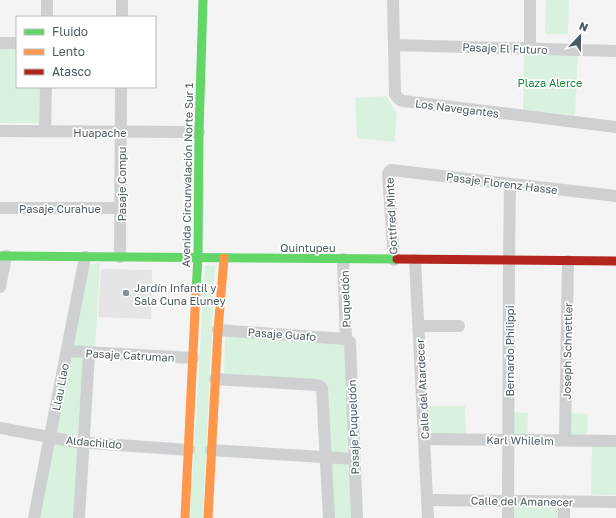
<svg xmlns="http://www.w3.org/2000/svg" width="616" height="518" viewBox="0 0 616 518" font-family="'Golos Text',sans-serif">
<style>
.education{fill:#e6e5e6}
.green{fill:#d8f2df}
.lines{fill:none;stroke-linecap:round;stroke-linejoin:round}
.street{stroke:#ced0d2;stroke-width:12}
.fast{stroke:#63d668;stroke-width:9}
.slow{stroke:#ff974d;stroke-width:9}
.jam{stroke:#b3261e;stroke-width:9}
.poi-dot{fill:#869094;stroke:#fff;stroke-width:1.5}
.labels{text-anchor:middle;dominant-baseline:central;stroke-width:3.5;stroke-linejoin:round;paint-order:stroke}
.street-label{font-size:11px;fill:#4a5a61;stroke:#fff}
.park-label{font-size:11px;fill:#17853b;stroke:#fff}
.poi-label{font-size:11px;fill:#4a5a61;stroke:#fff;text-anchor:start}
</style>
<rect width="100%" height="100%" fill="#f4f4f4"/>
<polygon class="education" points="101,269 152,270 151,319 98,317"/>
<g class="green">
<polygon points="546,0 569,0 568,34 545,34"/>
<polygon points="0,48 17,48 17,87 42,87 41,122 38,123 0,123"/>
<polygon points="524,52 578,53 575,115 523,110"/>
<polygon points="386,96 397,114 394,142 357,138 355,98"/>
<polygon points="100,263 95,350 76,348 71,344 86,265"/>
<polygon points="205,265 215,266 203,518 190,518"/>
<polygon points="225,336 344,341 350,452 348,453 332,452 330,451 326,391 224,376"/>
<polygon points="83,355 78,436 59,433 55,431 67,357"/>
<polygon points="429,406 465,406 466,436 432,433 429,427"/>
<polygon points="512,412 528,413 527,437 516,437 511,433"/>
<polygon points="568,413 588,414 587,439 573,438 568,433"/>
<polygon points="54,443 79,448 77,518 37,518"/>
<polygon points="592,444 616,447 616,494 615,495 591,495"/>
<polygon points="330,463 347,464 350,466 354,518 331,518"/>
<polygon points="515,506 554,506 559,509 560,518 511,518 513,507"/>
</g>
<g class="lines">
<g class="street">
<path d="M393,0l2,94c2,4 4,6 8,7l213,26"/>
<polyline points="530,0 530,49"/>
<polyline points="47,17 47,0"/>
<polyline points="122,17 122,0"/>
<polyline points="0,43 17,43"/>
<polyline points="394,45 616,51"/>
<polyline points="0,131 199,132"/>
<polyline points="45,131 46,87"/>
<polyline points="0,208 120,208"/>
<polyline points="120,257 121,87"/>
<polyline points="343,259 346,339"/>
<polyline points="394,260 388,174 389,172 391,170 616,196"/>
<polyline points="415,260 428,518"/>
<polyline points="0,287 6,256"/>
<polyline points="419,326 459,326"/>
<polyline points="218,330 346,339"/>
<polyline points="346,339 350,342 357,518"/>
<polyline points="67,351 193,358"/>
<polyline points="215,379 317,385 322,388 329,518"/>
<polyline points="0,428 76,442 189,450"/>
<polyline points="424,439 616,441"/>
<polyline points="565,440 568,261"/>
<polyline points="211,450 355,459"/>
<polyline points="427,500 616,502"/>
<polyline points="564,501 564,518"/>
<polyline points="34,518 85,257"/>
<polyline points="79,518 89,353"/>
<polyline points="508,518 509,261 510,184"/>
</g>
<g class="fast">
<polyline points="0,256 397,259"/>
<polyline points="196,290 198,258 199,132 203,0"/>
</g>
<g class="slow">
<polyline points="185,518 196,290"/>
<polyline points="208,518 218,330 224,258"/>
</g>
<polyline class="jam" points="397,259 616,261"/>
</g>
<circle class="poi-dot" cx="126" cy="293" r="4"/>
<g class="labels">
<g class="street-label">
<text transform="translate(505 48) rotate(2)">Pasaje El Futuro</text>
<text transform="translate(457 108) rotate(7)">Los Navegantes</text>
<text x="100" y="132">Huapache</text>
<text transform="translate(187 175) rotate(-89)">Avenida Circunvalación Norte Sur 1</text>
<text transform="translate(502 183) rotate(7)">Pasaje Florenz Hasse</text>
<text transform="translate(121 184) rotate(-90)">Pasaje Compu</text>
<text x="60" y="208">Pasaje Curahue</text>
<text transform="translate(391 216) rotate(-93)">Gottfred Minte</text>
<text x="308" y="247">Quintupeu</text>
<text transform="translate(345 299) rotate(-92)">Puqueldón</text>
<text transform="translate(282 334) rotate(4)">Pasaje Guafo</text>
<text transform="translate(509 351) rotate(-90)">Bernardo Philippi</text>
<text transform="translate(567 351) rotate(-89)">Joseph Schnettler</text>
<text transform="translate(130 355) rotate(3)">Pasaje Catruman</text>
<text transform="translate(60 387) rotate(-79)">Llau Llao</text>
<text transform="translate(422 389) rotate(-93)">Calle del Atardecer</text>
<text transform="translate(353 427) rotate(-92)">Pasaje Puqueldón</text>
<text transform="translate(520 440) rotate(1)">Karl Whilelm</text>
<text transform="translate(94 442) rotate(5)">Aldachildo</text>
<text transform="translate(522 501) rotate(1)">Calle del Amanecer</text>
</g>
<g class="park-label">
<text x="550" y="82">Plaza Alerce</text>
</g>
<g class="poi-label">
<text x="134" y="287">Jardín Infantil y<tspan x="134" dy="13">Sala Cuna Eluney</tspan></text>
</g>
</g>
<rect x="16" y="16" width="140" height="72" fill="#ffffff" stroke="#b7bdc0"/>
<rect x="24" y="29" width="20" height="6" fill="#63d668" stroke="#b7bdc0"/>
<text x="52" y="36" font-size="12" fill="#4a5a61">Fluido</text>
<rect x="24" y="49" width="20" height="6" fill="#ff974d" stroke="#b7bdc0"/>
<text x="52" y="56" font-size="12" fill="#4a5a61">Lento</text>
<rect x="24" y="69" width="20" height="6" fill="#b3261e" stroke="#b7bdc0"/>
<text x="52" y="76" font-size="12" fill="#4a5a61">Atasco</text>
<g transform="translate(580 36) rotate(22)" stroke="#ffffff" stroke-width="3" paint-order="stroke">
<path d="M0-3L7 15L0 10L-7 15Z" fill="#4a5a61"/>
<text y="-6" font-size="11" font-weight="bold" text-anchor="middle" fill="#4a5a61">N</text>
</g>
</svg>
